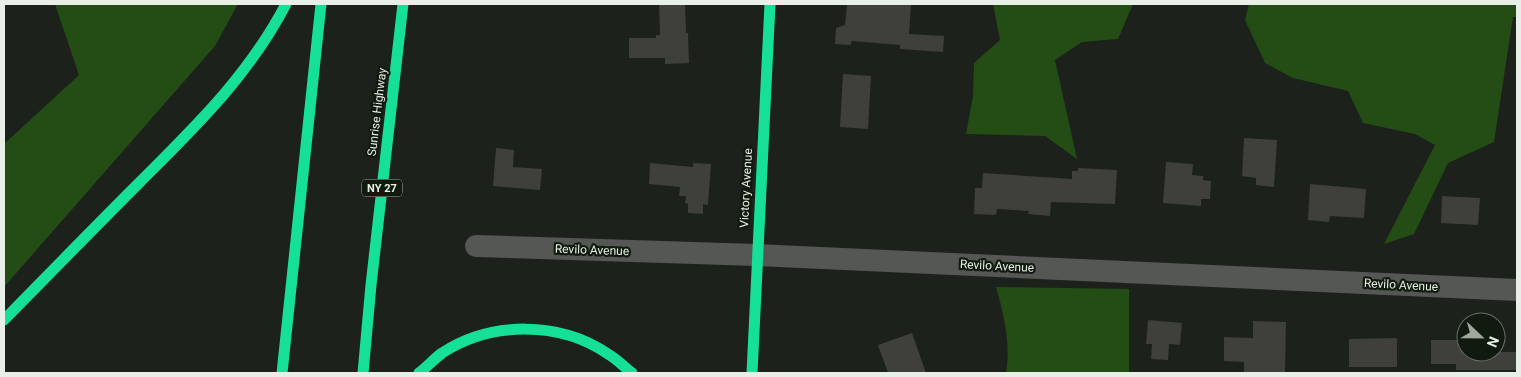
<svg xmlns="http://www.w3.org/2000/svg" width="1521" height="377" viewBox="0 0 1521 377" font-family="Roboto,sans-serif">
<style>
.forest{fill:#234d15}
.building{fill:#3f3f3c}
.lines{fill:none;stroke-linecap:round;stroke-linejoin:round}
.street{stroke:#545753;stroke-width:22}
.fast{stroke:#16e098;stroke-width:11}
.labels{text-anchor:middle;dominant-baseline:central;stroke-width:4.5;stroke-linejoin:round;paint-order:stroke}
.shield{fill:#111a0f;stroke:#a8afa6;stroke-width:1}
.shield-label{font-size:11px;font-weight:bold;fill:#e8efe6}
.street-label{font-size:12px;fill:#e8efe6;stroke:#111a0f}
</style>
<rect width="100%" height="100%" fill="#1c211b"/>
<g class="forest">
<polygon points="55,4 238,4 215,46 4,287 4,144 79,75"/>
<polygon points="993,4 1133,4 1118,39 1082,42 1055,60 1077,159 1045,136 966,134 973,96 974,63 1000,40"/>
<polygon points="1249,4 1517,4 1517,17 1513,17 1494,142 1448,163 1414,234 1384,244 1435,145 1415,134 1363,123 1348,91 1293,78 1265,63 1245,20"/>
<path d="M996,287l133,2v84h-123c5,-29 -2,-58 -10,-86z"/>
</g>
<g class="building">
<polygon points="659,4 685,4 686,33 688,33 689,63 665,64 665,58 629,58 629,38 656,38 656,35 660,35"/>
<polygon points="847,4 911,4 909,34 944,36 943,52 900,49 900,45 852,41 850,45 835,44 836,28 845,25"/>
<polygon points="843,74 871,76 868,129 840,127"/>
<polygon points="1244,138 1277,140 1274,187 1256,185 1256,178 1242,176"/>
<polygon points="496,148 514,150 513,167 542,169 540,190 493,186"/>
<polygon points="1166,162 1193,164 1192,175 1203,176 1203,180 1211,181 1210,199 1201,199 1201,206 1163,203"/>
<polygon points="650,163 693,167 693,163 711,164 708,205 703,204 703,214 688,213 688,204 685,203 686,196 679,196 680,187 649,184"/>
<polygon points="1078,168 1117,170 1115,204 1051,202 1050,216 1028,214 1029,211 997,209 996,215 974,214 975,188 982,188 983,173 1072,179 1072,171 1078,171"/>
<polygon points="1310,184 1366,189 1364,218 1330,216 1329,222 1308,220"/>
<polygon points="1442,196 1480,198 1478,225 1441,223"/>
<polygon points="1148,320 1182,323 1180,345 1169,344 1168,360 1151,359 1152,344 1146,344"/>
<polygon points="1253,321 1286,322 1285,373 1249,373 1244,372 1244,362 1224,361 1224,337 1253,338"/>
<polygon points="912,333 926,373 888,373 878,345"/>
<polygon points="1397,338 1397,367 1349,367 1349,339"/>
<polygon points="1431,340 1466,340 1466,352 1517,352 1517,370 1456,370 1456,364 1431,364"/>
</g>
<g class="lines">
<polyline class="street" points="476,246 756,255 1517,290"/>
<g class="fast">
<path d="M4,320c45,-46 90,-92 136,-138 56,-56 109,-107 146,-178"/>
<polyline points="282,373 321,4"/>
<polyline points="363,373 371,285 403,4"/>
<path d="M419,373c8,-6 15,-14 23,-20 49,-32 118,-32 166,1 9,5 16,13 24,19"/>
<polyline points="752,373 770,4"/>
</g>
</g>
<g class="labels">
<rect class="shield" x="362" y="179.5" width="40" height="17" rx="4"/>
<g class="shield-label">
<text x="382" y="188">NY 27</text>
</g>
<g class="street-label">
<text transform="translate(377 112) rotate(-83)">Sunrise Highway</text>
<text transform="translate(746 188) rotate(-87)">Victory Avenue</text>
<text transform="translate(592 250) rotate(2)">Revilo Avenue</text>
<text transform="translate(997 266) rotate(3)">Revilo Avenue</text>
<text transform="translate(1401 285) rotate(3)">Revilo Avenue</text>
</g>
</g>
<rect width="1521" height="377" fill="none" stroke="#e8efe6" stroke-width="10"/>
<g transform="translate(1481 337) rotate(112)"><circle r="24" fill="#111a0f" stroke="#676f65"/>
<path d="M0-4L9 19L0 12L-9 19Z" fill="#a1a79f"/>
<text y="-8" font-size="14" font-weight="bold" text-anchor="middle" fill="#e8efe6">N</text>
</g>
</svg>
